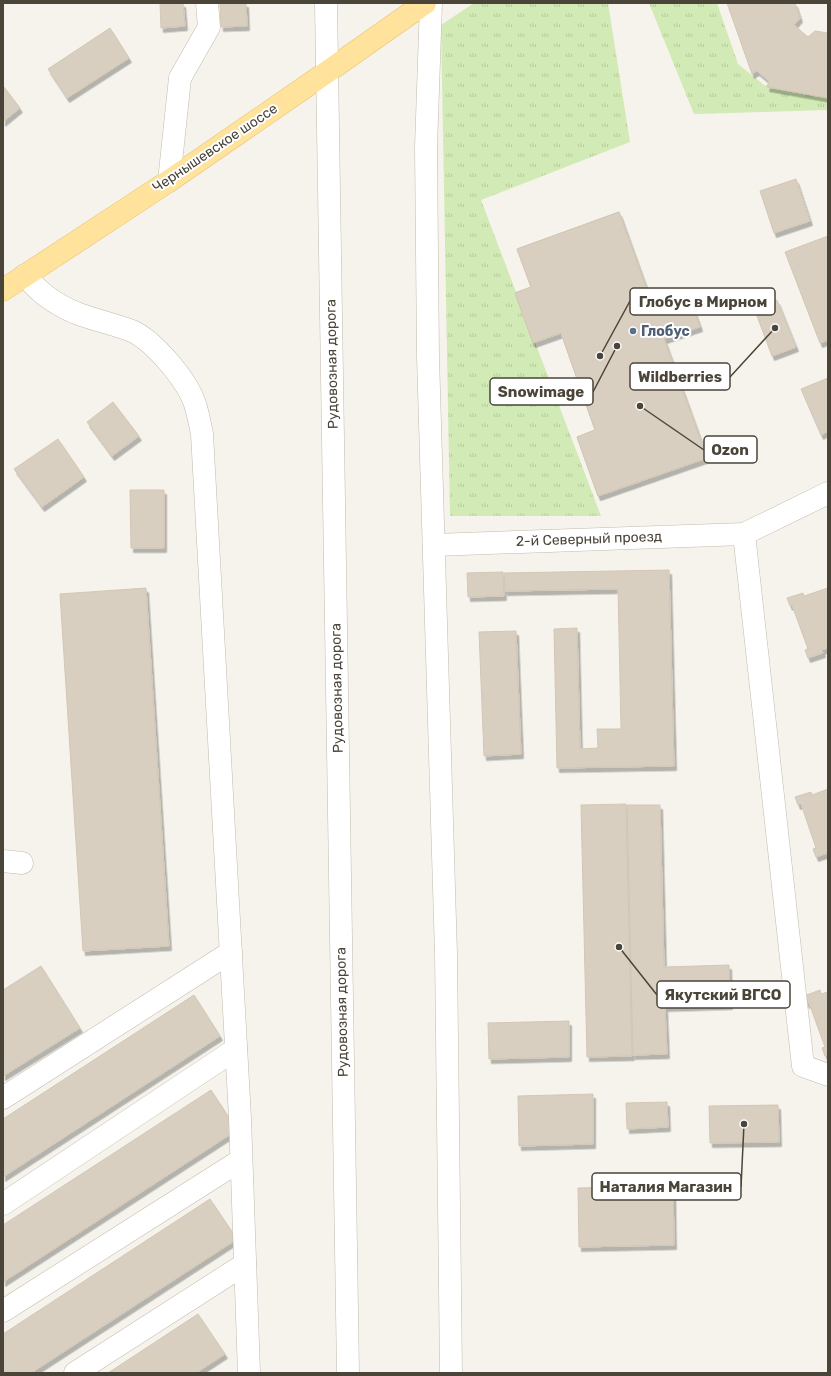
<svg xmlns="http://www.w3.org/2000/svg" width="831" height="1376" viewBox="0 0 831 1376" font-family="Rubik,sans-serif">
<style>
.grass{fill:url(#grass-tufts)}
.building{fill:#d8cfc1;stroke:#d3c7b4;filter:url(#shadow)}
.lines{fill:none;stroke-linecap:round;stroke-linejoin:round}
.minor-casing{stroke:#c2bbae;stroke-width:23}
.major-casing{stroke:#e6c16a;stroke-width:23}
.minor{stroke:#fff;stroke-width:22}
.major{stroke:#ffe39c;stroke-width:22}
.service-dot{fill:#5c6f8a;stroke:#fff;stroke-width:1.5}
.labels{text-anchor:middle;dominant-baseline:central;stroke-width:4;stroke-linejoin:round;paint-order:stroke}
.street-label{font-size:14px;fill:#4b4439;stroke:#fff}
.service-label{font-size:14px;font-weight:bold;fill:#4e5e75;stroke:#fff;text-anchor:start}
.leader{fill:none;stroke:#4b4439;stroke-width:1.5}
.callout-dot{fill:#4b4439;stroke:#fff;stroke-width:1.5}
.callout{fill:#fff;stroke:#4b4439;stroke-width:1.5}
.callout-label{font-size:15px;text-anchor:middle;font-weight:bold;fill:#4b4439}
</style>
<defs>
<pattern id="grass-tufts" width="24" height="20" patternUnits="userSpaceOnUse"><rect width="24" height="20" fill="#d2eab5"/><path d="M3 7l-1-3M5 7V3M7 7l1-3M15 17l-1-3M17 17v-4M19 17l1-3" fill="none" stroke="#b6ca9c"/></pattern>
<filter id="shadow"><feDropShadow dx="2.5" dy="4.5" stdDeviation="0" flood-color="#0004"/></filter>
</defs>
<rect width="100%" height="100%" fill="#f6f3ec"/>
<g class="grass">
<polygon points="474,3 608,3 630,142 481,200 601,516 450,516 441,25"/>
<polygon points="649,3 717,3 738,64 764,85 828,95 828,110 694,114"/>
</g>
<g class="building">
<polygon points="160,3 183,3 185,26 161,28"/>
<polygon points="220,3 246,3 247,26 221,27"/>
<polygon points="727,3 795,3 800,18 794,25 808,37 815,31 828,33 828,98 767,87 769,81 757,71 752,74"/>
<polygon points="110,28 129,58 67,98 48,69"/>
<polygon points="4,87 20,108 3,122 3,88"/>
<polygon points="796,179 810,221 774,233 760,191"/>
<polygon points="619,212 655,312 690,299 700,327 664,339 707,458 598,496 577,437 595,430 561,333 533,343 515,293 531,287 517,249"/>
<polygon points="619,212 655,312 690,299 700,327 664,339 707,458 598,496 577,437 595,430 561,333 533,343 515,293 531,287 517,249"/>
<polygon points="828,236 828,340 820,343 785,252"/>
<polygon points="777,300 796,347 772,356 754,308"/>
<polygon points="828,378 828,431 821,435 801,389"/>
<polygon points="113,402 139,436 112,456 87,422"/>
<polygon points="58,439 84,477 42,507 14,469"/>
<polygon points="130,490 164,490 164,548 131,548"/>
<polygon points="669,570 674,766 557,768 554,629 577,628 580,749 598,748 597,729 621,729 618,589 505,591 504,573"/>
<polygon points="503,572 504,596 468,597 467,573"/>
<polygon points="146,588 169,946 83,951 60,594"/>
<polygon points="828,588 828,648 822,650 823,653 808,658 805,650 808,649 792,605 790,606 787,598 803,593 804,596"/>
<polygon points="516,631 521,754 484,756 479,632"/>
<polygon points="828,789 828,853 816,857 813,849 816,848 801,804 798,805 795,797 811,792 812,795"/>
<polygon points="626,804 632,1056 587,1057 581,805"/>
<polygon points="627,805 660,805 664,967 729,965 730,1005 665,1007 667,1054 633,1055"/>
<polygon points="41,966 80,1028 3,1076 3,990"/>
<polygon points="820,990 821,994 828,992 828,1054 825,1056 822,1048 825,1047 809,1003 807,1004 804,996"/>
<polygon points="194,995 220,1036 3,1177 3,1119"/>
<polygon points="569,1021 569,1057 489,1059 488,1023"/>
<polygon points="211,1090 237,1130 3,1282 3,1225"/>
<polygon points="593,1094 593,1144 519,1146 518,1096"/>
<polygon points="667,1102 668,1127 627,1129 626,1103"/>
<polygon points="778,1105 779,1142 710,1143 709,1106"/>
<polygon points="673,1186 674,1245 579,1247 578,1188"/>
<polygon points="210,1199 237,1239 31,1373 3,1373 3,1334"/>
<polygon points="198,1314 225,1354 196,1373 108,1373"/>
</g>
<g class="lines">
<defs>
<g id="minor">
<polyline points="326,3 348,1373"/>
<polyline points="431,3 426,147 428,357 446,954 451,1373"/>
<polyline points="169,181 180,78 209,27 207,3"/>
<path d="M25,275c13,17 32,30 51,38 18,7 38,11 56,18 22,10 55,49 63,73 3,9 5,20 7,30l38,684 9,255"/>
<polyline points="828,493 744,534 803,1066 828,1075"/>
<polyline points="434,545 744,534"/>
<polyline points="3,861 22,863"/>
<polyline points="3,1098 231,952"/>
<polyline points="3,1204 236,1049"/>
<polyline points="3,1311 241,1160"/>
<polyline points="75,1373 245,1264"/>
</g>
<polyline id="major" points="3,290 169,181 327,72 425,3"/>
</defs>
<use href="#minor" class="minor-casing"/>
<use href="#major" class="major-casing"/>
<use href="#minor" class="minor"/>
<use href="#major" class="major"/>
</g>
<circle class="service-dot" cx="633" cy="331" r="4"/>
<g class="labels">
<g class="street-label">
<text transform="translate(215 148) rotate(-34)">Чернышевское шоссе</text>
<text transform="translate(332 364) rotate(-91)">Рудовозная дорога</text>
<text transform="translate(589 539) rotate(-2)">2-й Северный проезд</text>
<text transform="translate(337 688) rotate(-91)">Рудовозная дорога</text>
<text transform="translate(342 1012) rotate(-91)">Рудовозная дорога</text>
</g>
<g class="service-label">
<text x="641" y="331">Глобус</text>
</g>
</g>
<path class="leader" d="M600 356L630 301M775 328L730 377M617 346L593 392M640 406L704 450M619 947L657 995M744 1124L741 1187"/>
<g class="callout-dot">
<circle cx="600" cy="356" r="4"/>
<circle cx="775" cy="328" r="4"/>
<circle cx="617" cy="346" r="4"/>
<circle cx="640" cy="406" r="4"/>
<circle cx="619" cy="947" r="4"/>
<circle cx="744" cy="1124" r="4"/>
</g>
<g class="callout">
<rect x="630" y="288" width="145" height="27" rx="4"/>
<rect x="630" y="363" width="100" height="27" rx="4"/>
<rect x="490" y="378" width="103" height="27" rx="4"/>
<rect x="704" y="436" width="53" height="27" rx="4"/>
<rect x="657" y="981" width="133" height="27" rx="4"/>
<rect x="592" y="1173" width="149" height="27" rx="4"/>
</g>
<g class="callout-label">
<text x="703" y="307">Глобус в Мирном</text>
<text x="680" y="382">Wildberries</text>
<text x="541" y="397">Snowimage</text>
<text x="730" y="455">Ozon</text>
<text x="723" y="1000">Якутский ВГСО</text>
<text x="666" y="1192">Наталия Магазин</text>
</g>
<rect width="831" height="1376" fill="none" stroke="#4b4439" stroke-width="8"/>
</svg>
